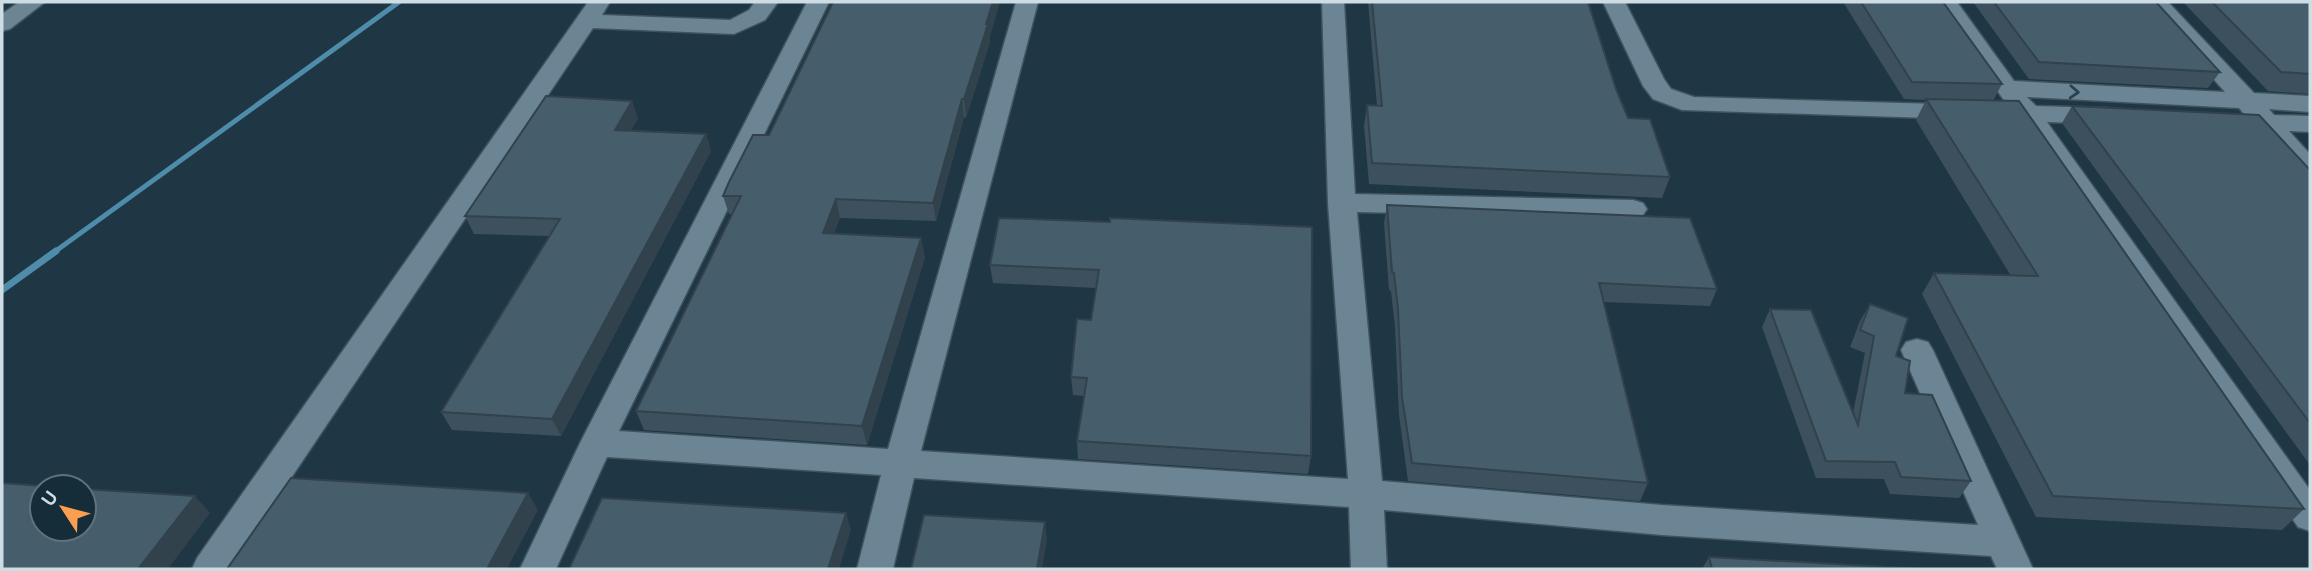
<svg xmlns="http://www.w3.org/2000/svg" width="2312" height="571" viewBox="0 0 2312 571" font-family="'DM Sans',sans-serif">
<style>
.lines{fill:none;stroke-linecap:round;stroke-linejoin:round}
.stream-far1{stroke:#4e8caa;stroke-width:5}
.stream{stroke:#4e8caa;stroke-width:7}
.minor-casing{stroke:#3f535e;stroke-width:3}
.minor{fill:#6b8594;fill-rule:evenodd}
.wall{fill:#3c515d}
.shaded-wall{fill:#31424c}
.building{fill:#465e6c;stroke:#31424c;stroke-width:2}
.oneway{stroke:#2a4250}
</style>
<rect width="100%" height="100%" fill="#1f3644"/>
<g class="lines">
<polyline class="stream-far1" points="53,253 399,2"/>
<polyline class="stream" points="2,290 56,251"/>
<defs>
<g id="minor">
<polygon points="19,2 45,2 10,29 2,31 2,14"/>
<polygon points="588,2 610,2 602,15 730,20 749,10 755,2 778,2 765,20 734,34 593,28 230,569 192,569 197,558"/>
<polygon points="807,2 829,2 619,431 888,449 1016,2 1038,2 921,451 1348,479 1328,203 1322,2 1344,2 1355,194 1633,200 1643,203 1647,209 1643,215 1633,218 1357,212 1382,481 1662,505 1978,525 1901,350 1906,342 1917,339 1928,342 1933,350 2033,569 1997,569 1991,556 1662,535 1384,510 1387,569 1351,569 1349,507 914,478 893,569 857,569 881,475 607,457 556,569 520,569 580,443"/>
<polygon points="1603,2 1625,2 1664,79 1671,89 1694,97 2008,106 1935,2 1957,2 2014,81 2225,92 2145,2 2168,2 2254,93 2310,96 2310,112 2269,109 2274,115 2310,116 2310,132 2289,131 2310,154 2310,178 2300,176 2259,130 2218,126 2214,121 2218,116 2244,114 2239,108 2027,97 2036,106 2107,108 2116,111 2120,116 2116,121 2107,124 2047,122 2310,490 2310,531 2298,527 2021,121 1682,110 1653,99 1643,86"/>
</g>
</defs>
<use href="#minor" class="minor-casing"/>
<use href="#minor" class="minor"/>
</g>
<g class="wall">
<polygon points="1368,2 1588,2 1616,89 1628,118 1670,177 1662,198 1369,184 1364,126 1367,105 1377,106"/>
<polygon points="1843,2 1943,2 2002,84 1993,101 2304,509 2282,530 2036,517 1922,294 1934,273 2011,276 1916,120 1926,100 1904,99"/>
<polygon points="1973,2 2156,2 2220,72 2208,88 2029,79"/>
<polygon points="2183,2 2310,2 2310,94 2268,91"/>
<polygon points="990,37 990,42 966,118 964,117 936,221 840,218 834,233 925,257 867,445 644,430 636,411 732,214 729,214 723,196 769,135"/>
<polygon points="2072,106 2310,170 2310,465 2062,123"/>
<polygon points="638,118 631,130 706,134 711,151 561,436 452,430 441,412 550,236 474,234 465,216"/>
<polygon points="1387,205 1717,289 1710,306 1603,302 1648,483 1640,501 1408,481 1399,415 1395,327 1391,291 1389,290 1384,223"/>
<polygon points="1110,222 1311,456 1308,474 1078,459 1077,441 1084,396 1073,395 1071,377 1091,320 1096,288 993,283 990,265"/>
<polygon points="1870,304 1896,356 1905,393 1971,481 1959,498 1890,494 1884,479 1816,478 1762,327 1770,309 1853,413 1865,353 1850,347 1860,321"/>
<polygon points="1709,557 1924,569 1702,569"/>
</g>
<g class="shaded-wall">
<polygon points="993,2 1000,2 990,37 990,42 966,118 964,99"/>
<polygon points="962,99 964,117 936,221 933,203"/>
<polygon points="632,101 638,118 621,147 615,130"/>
<polygon points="706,134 711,151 561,436 552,419"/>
<polygon points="836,199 840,218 828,251 823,233"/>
<polygon points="921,238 925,257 867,445 862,426"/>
<polygon points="528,493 538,510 507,569 487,569"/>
<polygon points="195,496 210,513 168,569 138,569"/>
<polygon points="846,513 851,530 839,569 828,569"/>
<polygon points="1045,522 1047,540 1042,569 1037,569"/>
</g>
<g class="building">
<polygon points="833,2 993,2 986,24 988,24 964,99 962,99 933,203 836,199 823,233 921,238 862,426 636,411 741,196 723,196 729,182 753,135 769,135"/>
<polygon points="1372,2 1588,2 1616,89 1628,118 1650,119 1670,177 1372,163 1367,105 1382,106"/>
<polygon points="1861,2 1943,2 2002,84 1912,82"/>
<polygon points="1994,2 2156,2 2220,72 2039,62"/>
<polygon points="2212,2 2310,2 2310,74 2281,72"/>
<polygon points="546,96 632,101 615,130 706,134 552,419 441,412 560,219 465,216"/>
<polygon points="1926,99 2019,101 2304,509 2053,496 1934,273 2038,276"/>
<polygon points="2072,106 2259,115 2310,170 2310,423"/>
<polygon points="1387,205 1690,218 1717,289 1599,283 1648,483 1412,463 1402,397 1398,309 1394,273 1392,272"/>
<polygon points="999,218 1110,222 1110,218 1312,227 1311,456 1077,441 1087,378 1071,377 1077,319 1091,320 1099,270 990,265"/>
<polygon points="1870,304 1908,318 1896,356 1910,361 1905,393 1932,395 1971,481 1901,477 1895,462 1826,461 1770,309 1811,310 1858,425 1874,336 1860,330"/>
<polygon points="291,478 528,493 487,569 227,569"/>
<polygon points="2,483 57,487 42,487 42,529 84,529 84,489 195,496 138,569 2,569"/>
<polygon points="602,498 846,513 828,569 569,569"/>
<polygon points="924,515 1045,522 1037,569 911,569"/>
<polygon points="1709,557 1924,569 1712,569"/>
</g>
<defs><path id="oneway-chevron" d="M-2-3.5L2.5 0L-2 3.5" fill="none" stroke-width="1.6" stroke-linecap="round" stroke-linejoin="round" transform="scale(1.75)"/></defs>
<use class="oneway" href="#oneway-chevron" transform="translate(2074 92) rotate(3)"/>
<rect width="2312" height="571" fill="none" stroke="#cedce4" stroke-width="7"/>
<g transform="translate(63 508) rotate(306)"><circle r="33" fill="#152c39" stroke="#5f727d" stroke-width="2"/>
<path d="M0-5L12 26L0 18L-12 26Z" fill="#fb9e50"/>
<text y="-10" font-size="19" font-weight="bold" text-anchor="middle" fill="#cedce4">U</text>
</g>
</svg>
